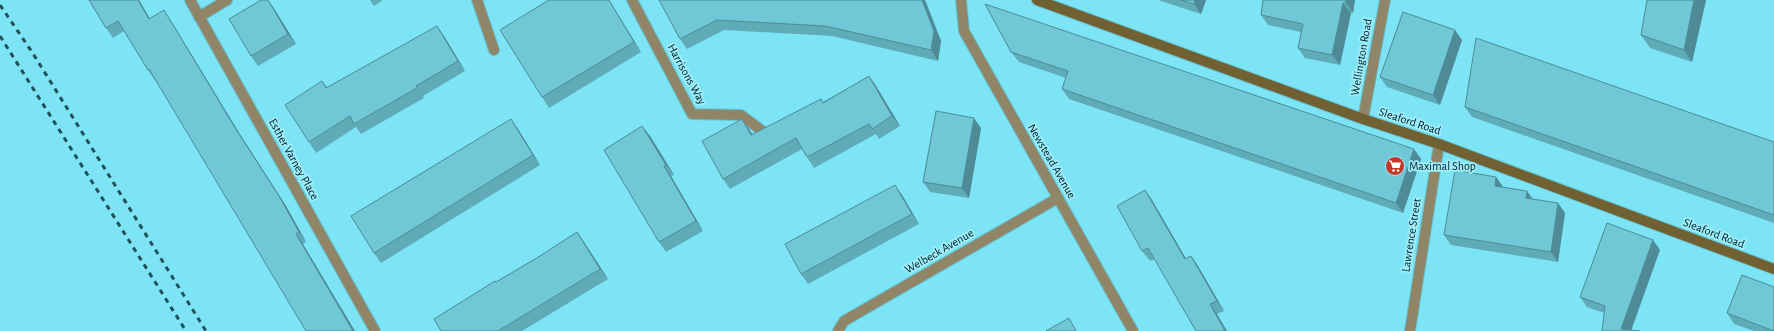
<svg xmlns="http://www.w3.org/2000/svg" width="1774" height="331" viewBox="0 0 1774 331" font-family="'Alegreya Sans',sans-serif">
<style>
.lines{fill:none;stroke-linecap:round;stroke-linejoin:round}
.street-casing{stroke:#66c0cf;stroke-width:12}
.secondary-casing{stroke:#66c0cf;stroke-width:12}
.street{stroke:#908567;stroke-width:10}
.secondary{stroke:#716032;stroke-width:10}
.rail{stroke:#215159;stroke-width:3;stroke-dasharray:5 5;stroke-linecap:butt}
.wall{fill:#60abb8}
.shaded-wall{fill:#4e8b96}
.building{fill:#70c7d6;stroke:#4e8b96}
.labels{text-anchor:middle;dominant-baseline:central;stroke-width:3.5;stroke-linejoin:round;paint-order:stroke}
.street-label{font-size:12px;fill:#001c21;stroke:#9feefc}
.poi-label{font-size:12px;fill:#001c21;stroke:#9feefc;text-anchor:start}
</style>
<rect width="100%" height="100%" fill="#7ce4f5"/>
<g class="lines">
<defs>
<g id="street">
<polyline points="190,0 375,331"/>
<polyline points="477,0 494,50"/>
<polyline points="632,0 692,114 741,115 765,133"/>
<polyline points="961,0 964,31 1133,331"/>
<polyline points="199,17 227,0"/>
<polyline points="1363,119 1385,0"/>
<polyline points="838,331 844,321 1058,198"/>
<polyline points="1410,331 1439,144"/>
</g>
<polyline id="secondary" points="1037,0 1363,119 1439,144 1774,269"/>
</defs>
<use href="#street" class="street-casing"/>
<use href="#secondary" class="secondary-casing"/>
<use href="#street" class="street"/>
<use href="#secondary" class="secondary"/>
<g class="rail">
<polyline points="0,5 32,52 206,331"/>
<polyline points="0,36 186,331"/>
</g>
</g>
<g class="wall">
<polygon points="89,0 139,0 150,19 164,10 171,21 241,136 286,206 306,242 303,244 156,80 155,80 148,70 124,31 113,38 106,28"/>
<polygon points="370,0 383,0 374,6"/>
<polygon points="549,0 609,0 641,52 549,108 542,97"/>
<polygon points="659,0 925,0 941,41 938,61 832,36 724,30 687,49 680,39"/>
<polygon points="1158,0 1206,0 1201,14"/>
<polygon points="1263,0 1355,0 1353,13 1351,13 1340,65 1305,58 1298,48 1301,32 1268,25 1261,15"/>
<polygon points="1706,0 1692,62 1650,48 1641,35"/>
<polygon points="273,7 296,44 258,66 251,56"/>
<polygon points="444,36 465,71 423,96 424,98 361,134 356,127 316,153 309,142 322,81 327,87"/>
<polygon points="1462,40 1440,105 1387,87 1380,77"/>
<polygon points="1011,52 1421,159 1403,213 1069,99 1062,89 1066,78 1019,62"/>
<polygon points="869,76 876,86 900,126 879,139 876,134 814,168 807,157 802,149 730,189 723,179 749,129 752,135 821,99 823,102"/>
<polygon points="1465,107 1774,142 1774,223 1472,117"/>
<polygon points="642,126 650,136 674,175 671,176 703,231 666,252 659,242"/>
<polygon points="981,128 969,198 930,192 923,182"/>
<polygon points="518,129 540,165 381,263 374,253"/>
<polygon points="1496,177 1503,187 1565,213 1558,262 1451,245 1444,235"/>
<polygon points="1145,190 1152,200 1186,259 1191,256 1198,266 1224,311 1217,314 1155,259 1150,261 1142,251"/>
<polygon points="902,195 919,224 808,284 801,274"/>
<polygon points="577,232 584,242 608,279 522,331 441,331 496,282 540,256"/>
<polygon points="1660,250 1602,331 1604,313 1587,307 1580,297"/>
<polygon points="1727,313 1774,331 1754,331 1734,324"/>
</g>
<g class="shaded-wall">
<polygon points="138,0 139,0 156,29 149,19"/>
<polygon points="268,0 273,7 296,44 288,34"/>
<polygon points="609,0 641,52 634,42"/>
<polygon points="922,0 925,0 941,41 938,61 931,50"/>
<polygon points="1195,0 1206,0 1201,14 1194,4"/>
<polygon points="1346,0 1355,0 1353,13 1346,3"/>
<polygon points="1694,0 1706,0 1692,62 1684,50"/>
<polygon points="1343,3 1351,13 1340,65 1332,55"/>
<polygon points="164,10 171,21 241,136 286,206 306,242 299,232 234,126"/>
<polygon points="437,26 444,36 465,71 458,61"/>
<polygon points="1455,30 1462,40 1440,105 1433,95"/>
<polygon points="869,76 876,86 900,126 892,116"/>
<polygon points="974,118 981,128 969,198 962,188"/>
<polygon points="511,119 518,129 540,165 533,155"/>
<polygon points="742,119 749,129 759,145 751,135"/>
<polygon points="642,126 650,136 674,175 666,165"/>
<polygon points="1414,149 1421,159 1403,213 1396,203"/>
<polygon points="664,166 671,176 703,231 696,221"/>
<polygon points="1496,177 1503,187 1495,186"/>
<polygon points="895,185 902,195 919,224 912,214"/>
<polygon points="1145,190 1152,200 1192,269 1185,259"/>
<polygon points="1527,191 1534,201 1526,198"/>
<polygon points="1558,203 1565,213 1558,262 1551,252"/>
<polygon points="577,232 584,242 608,279 600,269"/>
<polygon points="296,234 303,244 355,331 353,331"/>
<polygon points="1653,240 1660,250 1631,331 1621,329"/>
<polygon points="1191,256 1198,266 1224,311 1217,301"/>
<polygon points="1210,304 1217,314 1227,331 1225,331"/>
</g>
<g class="building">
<polygon points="89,0 138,0 149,19 164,10 234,126 279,196 299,232 296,234 353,331 306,331 149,69 148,70 118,21 106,28"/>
<polygon points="261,0 268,0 288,34 251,56 229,19"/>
<polygon points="549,0 609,0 634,42 542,97 500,30"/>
<polygon points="659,0 922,0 934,31 931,50 825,26 717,20 680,39"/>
<polygon points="1181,0 1195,0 1194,4"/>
<polygon points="1263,0 1346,0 1346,3 1343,3 1332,55 1298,48 1303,24 1261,15"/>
<polygon points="1647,0 1694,0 1684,50 1641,35"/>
<polygon points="985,4 1414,149 1396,203 1062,89 1068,71 1011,52"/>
<polygon points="1403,12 1455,30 1433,95 1380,77"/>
<polygon points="437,26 458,61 416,86 417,88 354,124 350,116 309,142 285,105 322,81 326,88"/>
<polygon points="1476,38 1774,142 1774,215 1465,107"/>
<polygon points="869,76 892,116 872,129 869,124 807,157 796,138 723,179 702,141 742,119 751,135 821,99 823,103"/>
<polygon points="936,111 974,118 962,188 923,182"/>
<polygon points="511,119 533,155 374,253 351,216"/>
<polygon points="642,126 666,165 664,166 696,221 659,242 604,150"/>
<polygon points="1455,170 1496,177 1495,186 1527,191 1526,198 1558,203 1551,252 1444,235"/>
<polygon points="895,185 912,214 801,274 785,244"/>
<polygon points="1145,190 1185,259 1191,256 1217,301 1210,304 1225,331 1196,331 1148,248 1142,251 1117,206"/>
<polygon points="1607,223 1653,240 1621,329 1640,331 1602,331 1605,306 1580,297"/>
<polygon points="577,232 600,269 498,331 441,331 434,319 495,281 496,282 540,256"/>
<polygon points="1742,275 1774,287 1774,331 1727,313"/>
<polygon points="1069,318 1076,331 1046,331"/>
</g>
<defs>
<symbol id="supermarket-disc" viewBox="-11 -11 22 22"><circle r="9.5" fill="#c43728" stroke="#9feefc"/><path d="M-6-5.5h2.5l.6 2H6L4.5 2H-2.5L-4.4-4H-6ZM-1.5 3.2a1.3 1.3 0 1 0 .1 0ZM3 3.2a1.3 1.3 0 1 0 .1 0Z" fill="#fff"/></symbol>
</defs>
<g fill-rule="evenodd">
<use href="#supermarket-disc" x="1384" y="155" width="22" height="22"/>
</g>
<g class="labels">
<g class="street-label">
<text transform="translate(1361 57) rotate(-80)">Wellington Road</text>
<text transform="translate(687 74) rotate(61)">Harrisons Way</text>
<text transform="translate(1410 121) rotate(18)">Sleaford Road</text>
<text transform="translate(294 159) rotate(61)">Esther Varney Place</text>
<text transform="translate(1052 161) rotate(60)">Newstead Avenue</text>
<text transform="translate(1714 233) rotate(21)">Sleaford Road</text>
<text transform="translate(1411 235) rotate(-81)">Lawrence Street</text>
<text transform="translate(939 251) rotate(-30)">Welbeck Avenue</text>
</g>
<g class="poi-label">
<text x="1409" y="166">Maximal Shop</text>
</g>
</g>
</svg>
